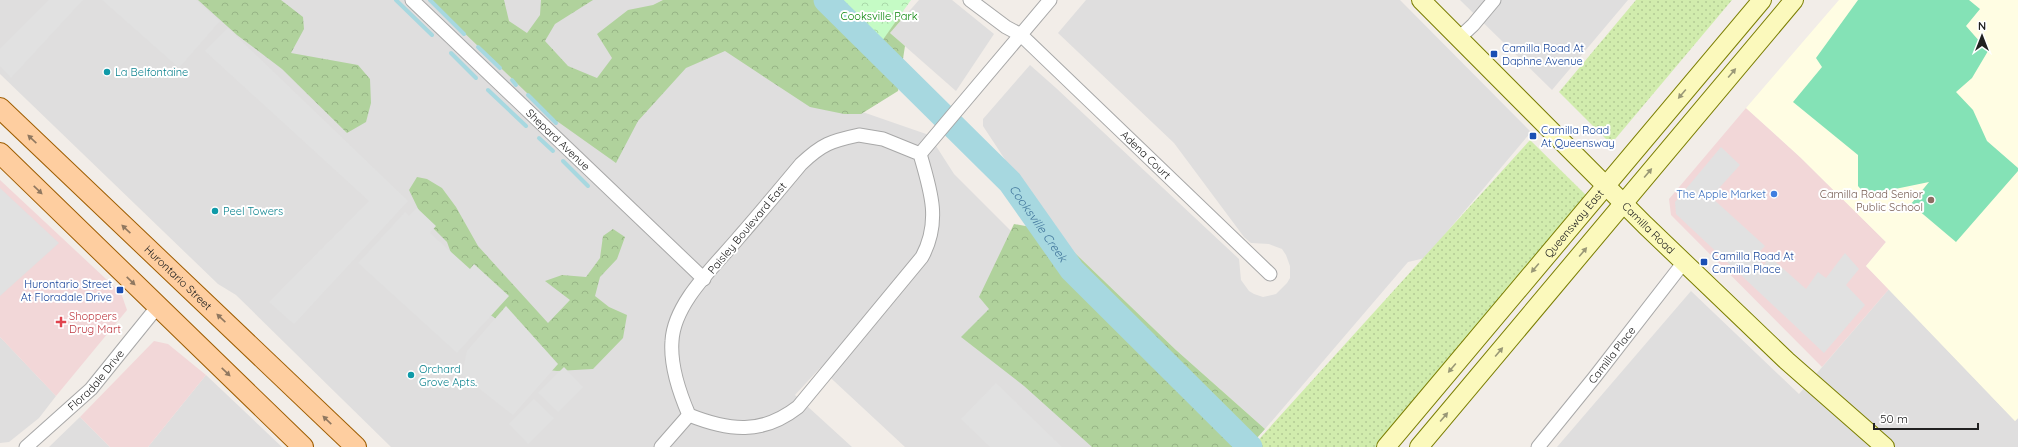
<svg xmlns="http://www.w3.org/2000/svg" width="2018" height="447" viewBox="0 0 2018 447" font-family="Quicksand,sans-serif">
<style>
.residential{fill:#dfdede}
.commercial{fill:#f2d7d8}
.education{fill:#fffde3}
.grass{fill:url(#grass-dots)}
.forest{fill:url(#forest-crowns)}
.park{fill:url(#park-crowns)}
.pitch{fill:#84e2b6}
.parking{fill:#e1e1e1}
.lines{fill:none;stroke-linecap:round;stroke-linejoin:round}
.stream{stroke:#a7d8e0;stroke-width:4}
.river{stroke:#a7d8e0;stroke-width:25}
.street-casing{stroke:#a8a8a8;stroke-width:15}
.secondary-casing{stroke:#7b7e02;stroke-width:20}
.primary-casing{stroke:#9e5d00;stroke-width:22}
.street{stroke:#fff;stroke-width:13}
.secondary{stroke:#fbf9bc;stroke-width:18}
.primary{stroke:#fecea0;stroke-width:20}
.oneway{fill:#999876}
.oneway2{fill:#907860}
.transit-dot{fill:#1a4fb4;stroke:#fff;stroke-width:1.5}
.culture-dot{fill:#0f9aa8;stroke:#fff;stroke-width:1.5}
.shop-dot{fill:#3f7fe0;stroke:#fff;stroke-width:1.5}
.education-dot{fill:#8d6e63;stroke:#fff;stroke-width:1.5}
.health-dot{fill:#e0444e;stroke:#fff;stroke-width:1.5}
.labels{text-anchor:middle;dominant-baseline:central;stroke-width:4;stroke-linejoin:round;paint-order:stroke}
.park-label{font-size:11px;fill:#098509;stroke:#fff}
.transit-label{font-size:11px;fill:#164399;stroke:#fff;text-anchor:start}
.culture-label{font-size:11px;fill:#0d838f;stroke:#fff;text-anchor:start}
.street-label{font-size:11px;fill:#212121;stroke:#fff}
.shop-label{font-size:11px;fill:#366cbe;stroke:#fff;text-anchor:end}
.education-label{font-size:11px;fill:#785e54;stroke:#fff;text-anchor:end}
.health-label{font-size:11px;fill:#be3a42;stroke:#fff;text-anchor:start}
.water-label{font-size:12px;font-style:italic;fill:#41769c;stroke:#fff}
</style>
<defs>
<pattern id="grass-dots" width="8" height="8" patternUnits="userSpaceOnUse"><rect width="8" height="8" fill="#d1ecad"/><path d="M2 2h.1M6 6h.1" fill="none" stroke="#b3ca95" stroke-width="1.8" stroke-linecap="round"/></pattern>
<pattern id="forest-crowns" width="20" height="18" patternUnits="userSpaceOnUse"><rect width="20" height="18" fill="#b0d29c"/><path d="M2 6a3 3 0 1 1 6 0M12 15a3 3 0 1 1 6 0" fill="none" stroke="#97b486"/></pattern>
<pattern id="park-crowns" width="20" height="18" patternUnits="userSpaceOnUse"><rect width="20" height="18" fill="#c5fbc5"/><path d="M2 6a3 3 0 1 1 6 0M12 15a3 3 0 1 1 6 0" fill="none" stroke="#a9d7a9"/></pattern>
</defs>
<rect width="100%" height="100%" fill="#f2ede8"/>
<g class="residential">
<polygon points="0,0 711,0 854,109 929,135 954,174 1035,255 1093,447 905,447 820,368 795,395 852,447 391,447 236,295 218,284 0,74"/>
<polygon points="919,0 952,0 994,34 956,91 890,33"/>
<polygon points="1086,0 1400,0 1531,132 1425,258 1408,262 1265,429 1176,350 1052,231 983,126 983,119 1030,65 1056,88 1239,259 1241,280 1249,291 1254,294 1263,297 1276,294 1287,283 1290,278 1290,266 1286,255 1282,249 1269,244 1251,243 1244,237 1174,143 1058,33"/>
<polygon points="1460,0 1628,0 1552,90"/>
<polygon points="1889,289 2015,421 2018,418 2018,447 1557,447 1691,291 1799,394"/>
<polygon points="0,337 56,396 39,418 9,442 0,443"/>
<polygon points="206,375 282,447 148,447"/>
<polygon points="80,417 110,447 49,447"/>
</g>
<g class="commercial">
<polygon points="1746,108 1800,157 1886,242 1866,266 1889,289 1822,367 1671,215 1669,199"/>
<polygon points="0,180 121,293 127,310 56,396 0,337"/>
<polygon points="154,341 168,344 206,375 148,447 110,447 80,417"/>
</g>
<polygon class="education" points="1839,0 2018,0 2018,418 2015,421 1866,266 1886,242 1800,157 1746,108"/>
<g class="grass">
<polygon points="1636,0 1732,0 1611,144 1559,92"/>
<polygon points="1530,140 1588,197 1377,447 1252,447"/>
</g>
<g class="forest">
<polygon points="198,0 281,0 303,17 304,29 291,53 358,65 370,79 371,103 366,122 347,133 282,69 237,35"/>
<polygon points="430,0 504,0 509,21 527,33 540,15 541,0 593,0 555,24 545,41 568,66 597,78 612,58 597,34 628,10 653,5 663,0 901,0 903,18 890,33 905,46 898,91 861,114 844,114 810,107 725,51 686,68 638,121 616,163 554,119"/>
<polygon points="417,177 427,179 442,188 456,207 478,246 548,323 570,300 545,281 562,275 586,277 600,258 603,236 613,229 625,237 617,259 600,277 595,296 609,307 627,315 623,338 593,369 557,371 540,369 499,321 475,304 460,278 447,242 422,217 409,190"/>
<polygon points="1014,224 1052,231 1176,350 1265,429 1249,447 1092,447 1024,386 961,337 989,309 979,297"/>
</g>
<polygon class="park" points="838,0 911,0 882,41"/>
<polygon class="pitch" points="1858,0 1969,0 1980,9 1966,26 1988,51 1972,78 1956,92 1973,110 1987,141 2018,168 2018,171 1956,242 1911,204 1929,182 1866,195 1858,186 1858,155 1793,102 1822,67 1816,58"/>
<g class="parking">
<polygon points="49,0 83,0 11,78 0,66 0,49"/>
<polygon points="102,0 196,0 220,21 179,68"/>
<polygon points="228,28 408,201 294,324 269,302 369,201 205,51"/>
<polygon points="1721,147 1740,165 1711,197 1765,246 1755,256 1764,265 1769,256 1806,289 1818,272 1826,278 1845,253 1859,269 1846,285 1865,305 1824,353 1676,214 1675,202"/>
<polygon points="0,188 59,243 0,296"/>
<polygon points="417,208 436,226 430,233 470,269 474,264 509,296 457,353 358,263 405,212 409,216"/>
<polygon points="506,306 558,364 513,415 462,375 467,351"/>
<polygon points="564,367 583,387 558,412 538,393"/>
<polygon points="996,383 1062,447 990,447 961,419"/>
<polygon points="534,399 554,418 528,444 509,424"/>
</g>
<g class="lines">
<g class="stream">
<polyline points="396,0 432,35"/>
<polyline points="430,0 464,34"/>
<polyline points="478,47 500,68"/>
<polyline points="451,53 476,78"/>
<polyline points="512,80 516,85"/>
<polyline points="488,90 526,126"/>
<polyline points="528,95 556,123"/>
<polyline points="539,138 553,151"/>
<polyline points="563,161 588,186"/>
</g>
<path class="river" id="s1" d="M826,0l184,182 62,88 178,177"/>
<defs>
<g id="street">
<path id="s2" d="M412,0l292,279"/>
<path id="s3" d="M970,0l36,27 15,8 249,239"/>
<polyline points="1458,39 1473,25 1494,0"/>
<path d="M859,135l24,4 37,15c11,37 21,68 2,103l-124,150c-36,28 -69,24 -109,8 -10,-23 -19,-49 -17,-74 2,-39 44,-76 68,-105 21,-24 41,-48 61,-72 21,-20 30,-23 58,-29z"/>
<polyline points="920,154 1050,0"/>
<path id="s4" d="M26,447l65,-58 67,-83"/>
<polyline points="661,447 689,415"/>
<path id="s5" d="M1538,447l56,-69 90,-116"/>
</g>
<g id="secondary">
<path id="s6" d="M1421,0l224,225 142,136 98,86"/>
<path id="s7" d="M1386,447l376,-447"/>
<polyline points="1419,447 1794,0"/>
</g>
<g id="primary">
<path id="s8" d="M0,108l356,339"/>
<polyline points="0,153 303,447"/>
</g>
</defs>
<use href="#street" class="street-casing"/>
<use href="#secondary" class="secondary-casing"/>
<use href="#primary" class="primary-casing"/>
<use href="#street" class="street"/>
<use href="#secondary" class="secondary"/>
<use href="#primary" class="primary"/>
</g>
<defs><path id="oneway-solid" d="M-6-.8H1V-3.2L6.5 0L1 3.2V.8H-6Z"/></defs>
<g class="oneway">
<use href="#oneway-solid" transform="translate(1732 73) rotate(-50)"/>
<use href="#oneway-solid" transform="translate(1682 94) rotate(130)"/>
<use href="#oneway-solid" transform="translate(1648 173) rotate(-50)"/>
<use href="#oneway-solid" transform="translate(1583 252) rotate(-50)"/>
<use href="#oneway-solid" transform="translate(1535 268) rotate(130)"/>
<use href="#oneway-solid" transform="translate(1499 352) rotate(-50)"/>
<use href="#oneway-solid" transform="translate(1452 368) rotate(130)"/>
<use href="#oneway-solid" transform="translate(1444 417) rotate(-50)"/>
</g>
<g class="oneway2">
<use href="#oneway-solid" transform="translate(32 139) rotate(-137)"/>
<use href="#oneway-solid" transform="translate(38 190) rotate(44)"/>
<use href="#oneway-solid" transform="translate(126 229) rotate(-137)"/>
<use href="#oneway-solid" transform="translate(131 281) rotate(44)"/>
<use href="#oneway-solid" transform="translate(221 318) rotate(-137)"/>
<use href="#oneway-solid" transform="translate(226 372) rotate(44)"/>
<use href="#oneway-solid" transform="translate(327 420) rotate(-136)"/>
</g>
<g class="transit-dot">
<rect x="1490" y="50" width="8" height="8" rx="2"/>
<rect x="1529" y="132" width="8" height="8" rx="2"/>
<rect x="1700" y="258" width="8" height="8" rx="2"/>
<rect x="116" y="286" width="8" height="8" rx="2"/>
</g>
<g class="culture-dot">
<circle cx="107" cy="72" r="4"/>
<circle cx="215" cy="211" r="4"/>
<circle cx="411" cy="375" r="4"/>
</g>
<circle class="shop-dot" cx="1774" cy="194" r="4"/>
<circle class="education-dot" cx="1931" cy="200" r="4"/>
<path class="health-dot" d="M59 316h4v4h4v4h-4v4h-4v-4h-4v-4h4z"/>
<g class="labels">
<g class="park-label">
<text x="879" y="16">Cooksville Park</text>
</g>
<g class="transit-label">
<text x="1502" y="48">Camilla Road At<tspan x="1502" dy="13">Daphne Avenue</tspan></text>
<text x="1541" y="130">Camilla Road<tspan x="1541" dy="13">At Queensway</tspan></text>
<text x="1712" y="256">Camilla Road At<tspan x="1712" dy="13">Camilla Place</tspan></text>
<text x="112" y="284" text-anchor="end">Hurontario Street<tspan x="112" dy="13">At Floradale Drive</tspan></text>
</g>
<g class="culture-label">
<text x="115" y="72">La Belfontaine</text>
<text x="223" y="211">Peel Towers</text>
<text x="419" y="369">Orchard<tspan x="419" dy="13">Grove Apts.</tspan></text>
</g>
<g class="street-label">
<text stroke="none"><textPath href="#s2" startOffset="202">Shepard Avenue</textPath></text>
<text stroke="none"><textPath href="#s3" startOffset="235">Adena Court</textPath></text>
<text stroke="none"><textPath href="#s7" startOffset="292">Queensway East</textPath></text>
<text transform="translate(747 228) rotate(-50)">Paisley Boulevard East</text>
<text stroke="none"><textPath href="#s6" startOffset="322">Camilla Road</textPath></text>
<text stroke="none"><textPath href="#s8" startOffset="246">Hurontario Street</textPath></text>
<text stroke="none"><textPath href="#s5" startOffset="118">Camilla Place</textPath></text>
<text stroke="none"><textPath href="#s4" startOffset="97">Floradale Drive</textPath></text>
</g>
<g class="shop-label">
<text x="1766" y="194">The Apple Market</text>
</g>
<g class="education-label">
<text x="1923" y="194">Camilla Road Senior<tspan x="1923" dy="13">Public School</tspan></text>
</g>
<g class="health-label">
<text x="69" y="316">Shoppers<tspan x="69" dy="13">Drug Mart</tspan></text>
</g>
<g class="water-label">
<text stroke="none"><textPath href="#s1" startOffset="309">Cooksville Creek</textPath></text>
</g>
</g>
<g transform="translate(1982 36)" stroke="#ffffff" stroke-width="3" paint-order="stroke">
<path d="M0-3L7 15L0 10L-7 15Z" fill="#212121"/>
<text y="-6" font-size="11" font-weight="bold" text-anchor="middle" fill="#212121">N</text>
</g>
<path d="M1874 423v6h104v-6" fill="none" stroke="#212121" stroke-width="2"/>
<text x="1880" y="423" font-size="12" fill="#212121" stroke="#ffffff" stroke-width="3" paint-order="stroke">50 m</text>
</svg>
